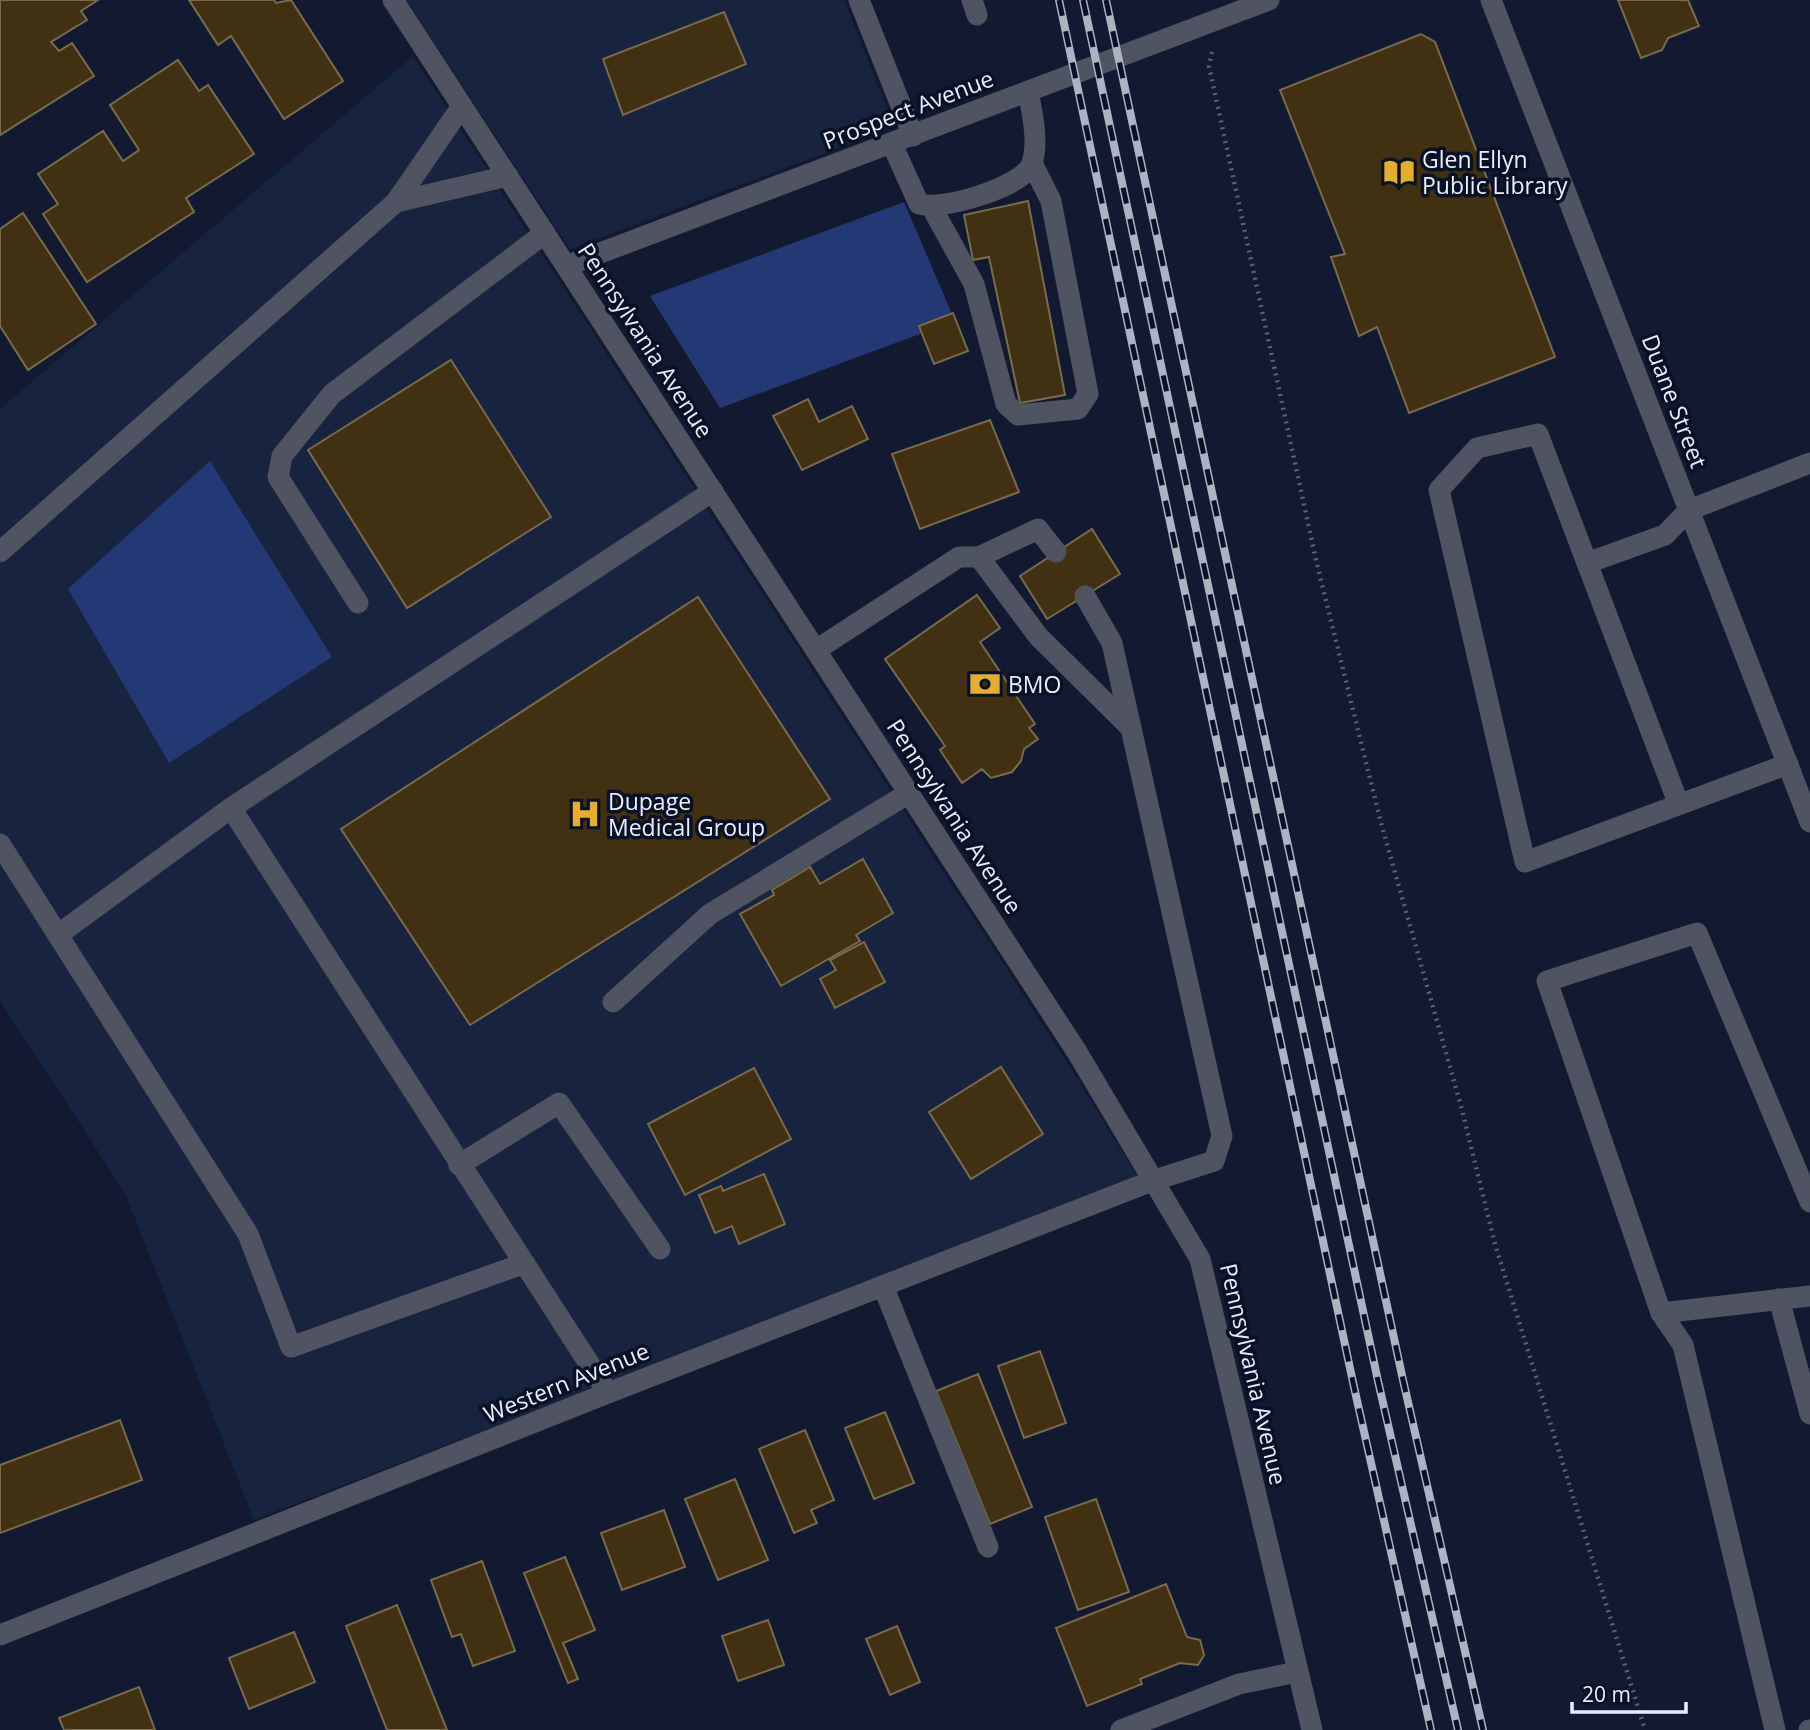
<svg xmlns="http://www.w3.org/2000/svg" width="1810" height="1730" viewBox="0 0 1810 1730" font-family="'Open Sans',sans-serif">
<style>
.built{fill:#182340}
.green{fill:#233875}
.building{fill:#413112;stroke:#7a6b4e;stroke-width:2}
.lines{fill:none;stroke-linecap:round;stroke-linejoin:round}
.path{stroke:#5b6276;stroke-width:4.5;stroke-dasharray:2 5;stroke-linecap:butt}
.service{stroke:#4f5460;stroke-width:21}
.minor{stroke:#4f5460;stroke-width:21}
.tertiary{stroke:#4f5460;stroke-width:21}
.rail-casing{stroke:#acb3c2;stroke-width:8}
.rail{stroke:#091127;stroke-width:5;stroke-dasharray:16;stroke-linecap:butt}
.labels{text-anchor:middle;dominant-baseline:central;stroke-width:7;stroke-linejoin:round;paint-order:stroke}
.street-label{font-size:23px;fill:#e9effc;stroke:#091127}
.poi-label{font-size:23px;fill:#e9effc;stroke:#091127;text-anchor:start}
</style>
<rect width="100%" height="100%" fill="#121a31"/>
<g class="built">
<polygon points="406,0 844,0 894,127 570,249"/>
<polygon points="413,56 1063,1056 1137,1176 254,1520 125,1193 0,1001 0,409"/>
</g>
<g class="green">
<polygon points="904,202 955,321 720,408 650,296"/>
<polygon points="210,461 332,657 169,763 68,589"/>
</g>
<g class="building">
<polygon points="0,0 98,0 81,11 87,20 51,42 59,51 72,43 94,76 0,135"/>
<polygon points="189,0 274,0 276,3 291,0 343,81 284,119 231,36 218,45"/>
<polygon points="1618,0 1688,0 1699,26 1668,38 1662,50 1641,58"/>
<polygon points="724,12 746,64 623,115 603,59"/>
<polygon points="1421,34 1435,42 1555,357 1409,413 1377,327 1359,336 1331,257 1345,254 1280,90"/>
<polygon points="178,60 199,91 208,85 254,154 186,198 194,212 87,282 43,214 58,204 38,174 103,131 123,161 139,150 110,105"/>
<polygon points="1028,201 1065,395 1020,403 989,257 973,260 964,215"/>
<polygon points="23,213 96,324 28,370 0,326 0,229"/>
<polygon points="953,313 968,351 934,364 919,326"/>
<polygon points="451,360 551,517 407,608 308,450"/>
<polygon points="808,399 819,422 852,406 868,439 802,470 773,416"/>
<polygon points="990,420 1019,492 920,529 892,454"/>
<polygon points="1092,529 1120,574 1047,619 1020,576"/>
<polygon points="977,595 1000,628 980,642 1035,724 1029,728 1038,739 1024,749 1021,761 1012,772 991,778 982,769 962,783 940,750 945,746 885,659"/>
<polygon points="698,597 830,799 470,1025 341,829"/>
<polygon points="863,859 893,913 856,935 860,941 781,986 740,914 774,895 772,890 810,867 820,884"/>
<polygon points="864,942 885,982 835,1008 820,979 836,970 830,960"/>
<polygon points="1001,1067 1043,1134 971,1179 929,1112"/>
<polygon points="754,1068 791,1139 685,1195 648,1124"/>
<polygon points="764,1174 785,1224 739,1244 732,1226 715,1233 699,1195 721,1186 723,1191"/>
<polygon points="1040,1351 1066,1423 1024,1438 998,1366"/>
<polygon points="978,1374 1032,1507 990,1524 936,1391"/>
<polygon points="885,1412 914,1483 874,1499 845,1428"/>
<polygon points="120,1420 142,1480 0,1533 0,1465"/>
<polygon points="805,1430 834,1500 811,1510 817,1523 794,1533 759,1449"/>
<polygon points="735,1479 768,1560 718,1580 685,1499"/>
<polygon points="1096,1499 1129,1592 1078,1610 1045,1517"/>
<polygon points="664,1510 685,1567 622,1590 601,1533"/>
<polygon points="565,1557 595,1630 563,1643 578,1679 568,1683 524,1573"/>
<polygon points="482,1561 515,1651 473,1666 461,1634 452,1637 431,1580"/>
<polygon points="1166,1584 1187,1637 1200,1640 1204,1655 1198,1665 1180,1663 1140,1679 1142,1684 1087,1706 1056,1628"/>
<polygon points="397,1605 447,1730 387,1730 346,1626"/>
<polygon points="768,1620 784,1665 738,1681 722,1636"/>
<polygon points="897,1626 920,1682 890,1695 866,1639"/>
<polygon points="294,1632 315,1682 249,1709 229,1658"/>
<polygon points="139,1687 155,1730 64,1730 59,1718"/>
</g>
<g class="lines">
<polyline class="path" points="1212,52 1209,66 1316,560 1381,823 1461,1106 1495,1244 1645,1730"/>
<g class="service">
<polyline points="972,0 977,15"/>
<path d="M892,144l27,60c23,7 105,-17 113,-41 7,-21 0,-51 -4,-72"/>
<polyline points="396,202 508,176"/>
<polyline points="932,208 974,284 1006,404 1018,415 1078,409 1088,394 1051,201 1032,163"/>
<polyline points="0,552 396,202 462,106"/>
<polyline points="979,557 1038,636 1131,728"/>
<polyline points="1587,563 1665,535 1689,510"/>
<polyline points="1085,596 1112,643 1222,1136 1214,1161 1152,1181"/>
<polyline points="358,603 278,477 282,456 332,394 545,233"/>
<polyline points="816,650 959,557 979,557 1038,529 1056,552"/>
<polyline points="1679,805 1538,434 1477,448 1439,490 1525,862 1788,764"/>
<polyline points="231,808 608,1393"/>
<polyline points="0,844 248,1234 291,1347 522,1264"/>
<polyline points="59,934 231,808 713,491"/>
<polyline points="613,1002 710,914 909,793"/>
<polyline points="459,1165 559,1103 660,1249"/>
<polyline points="883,1286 988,1547"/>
<polyline points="1779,1299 1810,1414"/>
<polyline points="1661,1313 1810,1296"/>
<polyline points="1121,1730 1239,1684 1297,1672"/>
<polyline points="1775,1730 1683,1345 1661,1313 1547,981 1697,933 1810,1202"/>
<polyline points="1809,1730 1810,1730"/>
</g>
<g class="minor">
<polyline points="859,0 913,136"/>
<polyline points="1491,0 1810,822"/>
<polyline points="566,266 1269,0"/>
<polyline points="1689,510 1810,463"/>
<polyline points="0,1635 608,1393 1152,1181"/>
</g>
<polyline class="tertiary" points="393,0 1077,1052 1200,1259 1312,1730"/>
<defs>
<g id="rail">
<polyline points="1059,0 1354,1387 1431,1730"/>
<polyline points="1083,0 1378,1381 1458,1730"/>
<polyline points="1106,0 1403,1380 1483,1730"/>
</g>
</defs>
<use href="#rail" class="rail-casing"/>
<use href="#rail" class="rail"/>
</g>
<defs>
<symbol id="library-bare" viewBox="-9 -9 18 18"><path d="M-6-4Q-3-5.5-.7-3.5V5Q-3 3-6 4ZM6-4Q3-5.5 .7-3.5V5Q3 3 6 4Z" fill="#e4ae35" stroke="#091127" stroke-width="2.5" paint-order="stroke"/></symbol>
<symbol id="bank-bare" viewBox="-9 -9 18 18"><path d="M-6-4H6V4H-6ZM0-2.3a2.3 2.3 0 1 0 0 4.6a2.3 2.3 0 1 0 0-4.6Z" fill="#e4ae35" stroke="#091127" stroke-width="2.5" paint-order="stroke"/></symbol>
<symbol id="hospital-bare" viewBox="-9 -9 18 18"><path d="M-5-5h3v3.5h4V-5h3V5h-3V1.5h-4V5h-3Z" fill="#e4ae35" stroke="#091127" stroke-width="2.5" paint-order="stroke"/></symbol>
</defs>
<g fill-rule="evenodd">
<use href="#library-bare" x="1377" y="150" width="44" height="44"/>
<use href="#bank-bare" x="963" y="662" width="44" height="44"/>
<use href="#hospital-bare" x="563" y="792" width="44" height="44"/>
</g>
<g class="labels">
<g class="street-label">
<text transform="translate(908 109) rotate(-21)">Prospect Avenue</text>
<text transform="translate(646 340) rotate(57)">Pennsylvania Avenue</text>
<text transform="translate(1675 401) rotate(69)">Duane Street</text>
<text transform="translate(955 816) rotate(57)">Pennsylvania Avenue</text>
<text transform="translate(1254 1374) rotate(77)">Pennsylvania Avenue</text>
<text transform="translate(566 1382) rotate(-22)">Western Avenue</text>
</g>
<g class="poi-label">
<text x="1422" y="159">Glen Ellyn<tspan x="1422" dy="26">Public Library</tspan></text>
<text x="1008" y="684">BMO</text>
<text x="608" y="801">Dupage<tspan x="608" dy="26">Medical Group</tspan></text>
</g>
</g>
<path d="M1572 1702v10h114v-10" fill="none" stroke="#e9effc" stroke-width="3.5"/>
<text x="1582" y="1702" font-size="21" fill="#e9effc" stroke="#091127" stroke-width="5" paint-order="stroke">20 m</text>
</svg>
